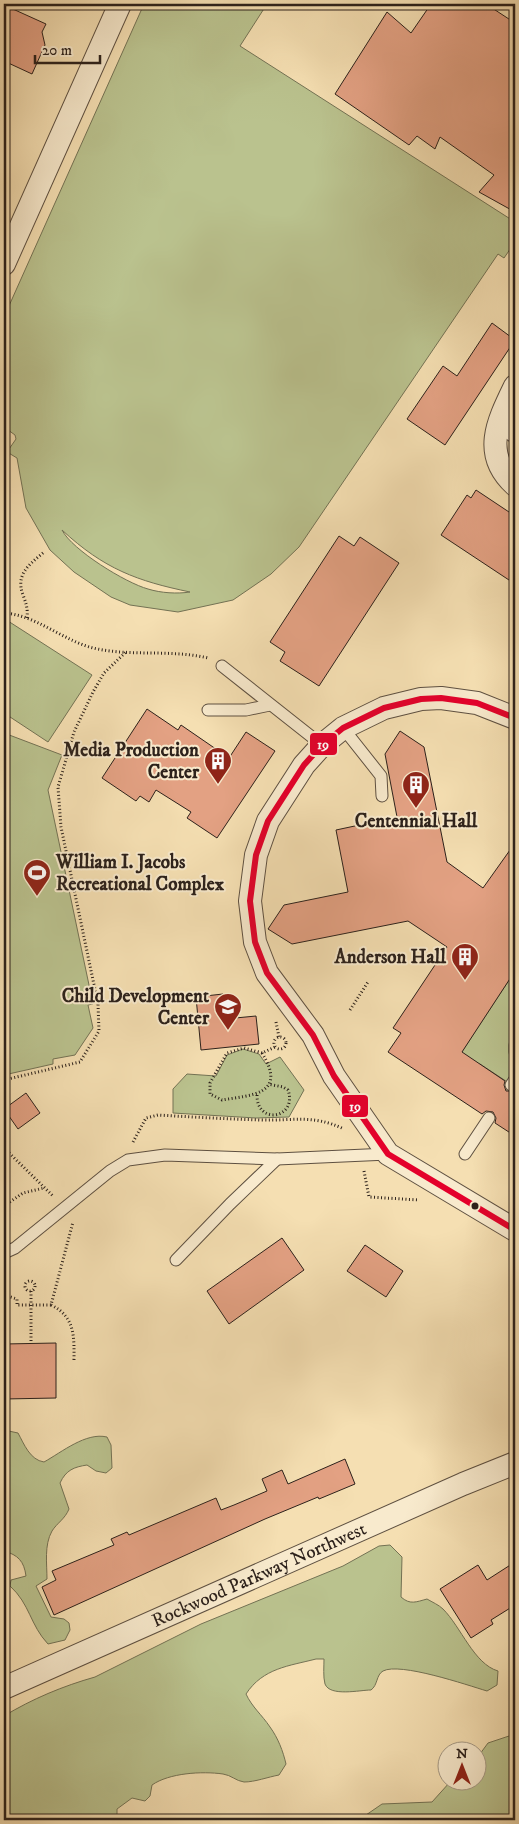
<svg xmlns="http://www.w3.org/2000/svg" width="519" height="1824" viewBox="0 0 519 1824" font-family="'IM FELL DW Pica',serif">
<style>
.green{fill:#bac28e;stroke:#737254;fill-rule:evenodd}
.building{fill:#e3a183;stroke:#2c211b}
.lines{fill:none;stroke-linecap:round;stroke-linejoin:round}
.service-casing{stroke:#5e5041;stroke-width:13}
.minor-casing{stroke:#5e5041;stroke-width:24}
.path{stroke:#2c211b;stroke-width:3;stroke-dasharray:1 2.5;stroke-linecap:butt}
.service{stroke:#f8eacd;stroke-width:11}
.minor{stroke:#f8eacd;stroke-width:22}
.bus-1-casing{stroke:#f8eacd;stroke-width:10}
.bus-1{stroke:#e4002b;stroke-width:6}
.bus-dot{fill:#2c211b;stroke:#f8eacd;stroke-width:2}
.labels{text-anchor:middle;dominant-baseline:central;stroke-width:4;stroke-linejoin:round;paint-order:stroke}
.poi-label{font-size:19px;font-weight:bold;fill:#2c211b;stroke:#f8eacd;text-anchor:end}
.street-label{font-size:19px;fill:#2c211b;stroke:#f8eacd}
.line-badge{stroke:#f8eacd;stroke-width:2}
.badge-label{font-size:14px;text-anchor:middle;font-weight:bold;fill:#fff}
</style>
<rect width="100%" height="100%" fill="#f5dfb2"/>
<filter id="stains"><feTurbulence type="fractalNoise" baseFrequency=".004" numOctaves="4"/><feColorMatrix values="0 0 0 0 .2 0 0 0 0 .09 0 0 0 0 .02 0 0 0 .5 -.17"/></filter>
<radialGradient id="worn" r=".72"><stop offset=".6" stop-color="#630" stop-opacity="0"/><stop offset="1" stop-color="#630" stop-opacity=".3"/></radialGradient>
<g class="green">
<path d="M144,4h123l-27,42 275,176v20l-11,16 -6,-4 -199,293 -28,27 -38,26 -55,12 -48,-7 -19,-8 -37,-25 -24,-22 -24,-42 -9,-50 -10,-6 9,-13 -1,-4 -11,-8v-110zM62,530c42,39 75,51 128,62 -13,2 -29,1 -42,-3 -22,-6 -76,-39 -86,-59z"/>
<polygon points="8,621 92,675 48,742 4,713 4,627"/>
<polygon points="4,733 62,755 48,790 93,1004 88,1005 93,1028 75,1055 53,1059 53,1064 4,1075"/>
<polygon points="515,971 515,1087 480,1064 453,1065"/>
<polygon points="243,1049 259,1054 266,1064 280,1057 304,1090 289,1117 256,1118 173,1113 173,1089 187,1074 216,1076 227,1055"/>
<path d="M4,1430l14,3c6,11 12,27 26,29 18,-10 42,-30 63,-25l4,8 1,23 -6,5 -10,-2 -9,-6c-13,2 -21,5 -27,18l9,26c-4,10 -12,14 -17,22 -8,14 -5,33 -5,48l-11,7 15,31 13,2 5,4 1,7 -5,10 -17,4c-18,-19 -18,-40 -38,-58l1,-6 15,-4c-2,-15 -8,-21 -22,-25z"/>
<path d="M390,1545l12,12 -1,40c9,8 15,5 26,2 5,3 12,6 16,10 18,18 31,55 55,62l-1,14 -10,6c-20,-6 -87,-29 -104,-20 -7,4 -5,14 -12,19 -11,0 -41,7 -46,-6 -2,-7 -1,-18 -1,-25h-8c-27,7 -53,9 -70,35 6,13 16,21 24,33 8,11 13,24 16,37l-7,11c-11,2 -24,7 -35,7 -8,-1 -13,-7 -21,-8 -21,-3 -54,-1 -71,11l-2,11 -5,5 -13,-3 -15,11v11h-113v-104c28,-17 59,-30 91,-39l106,-53 142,-58 36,-20z"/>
<polygon points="515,1734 515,1812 505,1820 351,1820 366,1815 382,1804 432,1802 450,1782 476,1782 477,1758 488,1743"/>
</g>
<g class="building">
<polygon points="431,4 486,4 515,23 515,212 479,192 494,175 440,137 435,149 417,136 409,145 335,94 387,12 411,33"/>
<polygon points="4,5 46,24 42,32 45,45 32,74 4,61"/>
<polygon points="492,323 515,340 445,445 407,419 443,366 457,376"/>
<polygon points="476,490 515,516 515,584 441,535 467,495 471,498"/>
<polygon points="339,536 354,546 360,537 399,563 319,686 280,661 285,652 270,642"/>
<polygon points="147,709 178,730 181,725 229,758 246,732 275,751 217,838 187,818 191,812 156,790 149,802 140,796 136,801 102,778"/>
<polygon points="400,731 424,747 447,862 483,888 515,843 515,971 462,1052 505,1081 504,1085 506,1091 515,1091 515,1136 495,1123 496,1118 493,1112 486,1111 482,1114 388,1052 401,1033 393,1028 447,947 408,921 292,944 268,929 284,905 348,892 336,830 397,817 385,754"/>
<polygon points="223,994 225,1019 256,1016 259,1044 201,1050 196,997"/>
<polygon points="26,1093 40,1113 18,1129 4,1109"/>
<polygon points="282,1238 304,1270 229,1324 207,1291"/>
<polygon points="365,1245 403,1271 386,1297 347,1271"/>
<polygon points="56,1343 56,1398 4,1399 4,1344"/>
<polygon points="345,1459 355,1484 319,1499 318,1497 265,1519 54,1615 42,1587 56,1580 52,1571 114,1545 111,1539 127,1532 129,1535 216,1498 221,1510 234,1505 267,1491 262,1479 282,1470 288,1484"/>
<polygon points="515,1562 515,1605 491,1620 493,1624 471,1638 440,1589 478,1565 487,1580"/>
</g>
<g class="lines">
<defs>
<g id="service">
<polyline points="498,426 515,438"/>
<polyline points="222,666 322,745"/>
<polyline points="208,710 246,710 270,705"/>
<polyline points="343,728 381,776 382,796"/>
<polyline points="515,1045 515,1052"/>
<polyline points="511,1085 515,1079"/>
<polyline points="465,1154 489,1118"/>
<polyline points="4,1253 15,1248 110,1171 128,1160 165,1155 277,1159 388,1154"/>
<polyline points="176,1260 230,1204 277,1159"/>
</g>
<g id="minor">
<polyline points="4,264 120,4"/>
<path d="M515,386c-17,35 -34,68 0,99"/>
<polyline points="515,718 477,703 441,698 421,699 384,708 343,728 322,745 304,765 268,821 256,855 250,901 255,942 267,973 313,1035 334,1076 388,1154 515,1230"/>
<path id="s1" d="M4,1688l459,-204 52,-21"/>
</g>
</defs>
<use href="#service" class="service-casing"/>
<use href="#minor" class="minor-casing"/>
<g class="path">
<path d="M4,613c32,2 58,27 89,35 38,9 77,1 115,10"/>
<path d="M27,618c1,-9 -1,-15 -4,-23 -8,-21 7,-31 21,-43"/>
<polyline points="350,1010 368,982"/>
<polyline points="276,1022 279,1037"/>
<circle cx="280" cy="1043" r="6"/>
<path d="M262,1053c26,42 -11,42 -40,47l-12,-6v-11l17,-30 17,-5 18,5 13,-6"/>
<polyline points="4,1080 80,1062 99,1031 98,1004 61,827 58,787 74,732 93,692 104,673 127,651"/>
<path d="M257,1095c0,31 41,23 31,-5l-5,-3 -15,-3"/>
<path d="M133,1142l13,-24 12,-3c34,2 69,4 103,5 33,1 51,-6 83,9"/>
<polyline points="4,1148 53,1196"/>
<polyline points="364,1171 369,1197 419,1200"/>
<polyline points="4,1206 23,1193 44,1188"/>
<circle cx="30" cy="1286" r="5"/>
<polyline points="31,1291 31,1343"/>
<polyline points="4,1295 17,1299 17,1305 51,1305 73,1222"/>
<path d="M51,1305c25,12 23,33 23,57"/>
</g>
<use href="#service" class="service"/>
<use href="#minor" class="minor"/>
<defs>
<polyline id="bus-1" points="515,718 477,703 441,698 421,699 384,708 343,728 322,745 304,765 268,821 256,855 250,901 255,942 267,973 313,1035 334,1076 388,1154 515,1230"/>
</defs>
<use href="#bus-1" class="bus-1-casing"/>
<use href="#bus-1" class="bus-1"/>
</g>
<defs>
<symbol id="building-pin" viewBox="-11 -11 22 30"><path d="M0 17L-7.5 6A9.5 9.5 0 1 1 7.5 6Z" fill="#8f2418" stroke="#f8eacd"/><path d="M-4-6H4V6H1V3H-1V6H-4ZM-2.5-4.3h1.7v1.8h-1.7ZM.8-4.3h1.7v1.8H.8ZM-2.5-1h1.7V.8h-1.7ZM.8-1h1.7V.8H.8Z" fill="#fff"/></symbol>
<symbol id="stadium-pin" viewBox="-11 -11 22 30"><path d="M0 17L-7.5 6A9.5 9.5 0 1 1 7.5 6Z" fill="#8f2418" stroke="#f8eacd"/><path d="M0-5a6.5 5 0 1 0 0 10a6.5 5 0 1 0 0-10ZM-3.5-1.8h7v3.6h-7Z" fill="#fff"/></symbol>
<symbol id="school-pin" viewBox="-11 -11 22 30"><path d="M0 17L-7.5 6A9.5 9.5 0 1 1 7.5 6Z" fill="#8f2418" stroke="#f8eacd"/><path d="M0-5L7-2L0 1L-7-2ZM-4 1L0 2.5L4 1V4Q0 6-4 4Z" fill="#fff"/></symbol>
</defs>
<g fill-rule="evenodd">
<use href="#building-pin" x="202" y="745" width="32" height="43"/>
<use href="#building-pin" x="400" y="769" width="32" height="43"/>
<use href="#stadium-pin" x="21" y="857" width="32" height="43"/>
<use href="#building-pin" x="449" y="941" width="32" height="43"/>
<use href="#school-pin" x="212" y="991" width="32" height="43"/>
</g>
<circle class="bus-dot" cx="475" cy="1206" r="4.5"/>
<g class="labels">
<g class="poi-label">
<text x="199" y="750">Media Production<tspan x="199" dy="22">Center</tspan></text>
<text x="416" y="821" text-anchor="middle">Centennial Hall</text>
<text x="56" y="862" text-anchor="start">William I. Jacobs<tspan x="56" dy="22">Recreational Complex</tspan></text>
<text x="446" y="957">Anderson Hall</text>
<text x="209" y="996">Child Development<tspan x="209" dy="22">Center</tspan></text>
</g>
<g class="street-label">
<text stroke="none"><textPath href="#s1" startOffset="279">Rockwood Parkway Northwest</textPath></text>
</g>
</g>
<g class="line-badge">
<rect x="309" y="732" width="29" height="24" rx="5" fill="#e4002b"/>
<rect x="341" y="1094" width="28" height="24" rx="5" fill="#e4002b"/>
</g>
<g class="badge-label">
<text x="323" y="749">19</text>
<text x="355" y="1111">19</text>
</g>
<rect width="519" height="1824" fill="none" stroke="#f5dfb2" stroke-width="20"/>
<rect x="5" y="5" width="509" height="1814" fill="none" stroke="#2c211b" stroke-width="2.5"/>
<rect x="10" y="10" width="499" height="1804" fill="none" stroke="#2c211b"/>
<g transform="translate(462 1766)"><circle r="24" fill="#f8eacd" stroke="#a69a86"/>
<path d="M0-4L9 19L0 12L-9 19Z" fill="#8f2418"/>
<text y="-8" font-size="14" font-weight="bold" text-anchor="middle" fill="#2c211b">N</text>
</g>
<path d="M35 55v8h65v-8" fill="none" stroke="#2c211b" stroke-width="2.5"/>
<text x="42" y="55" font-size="15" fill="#2c211b" stroke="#f8eacd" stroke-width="4" paint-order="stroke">20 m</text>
<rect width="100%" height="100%" filter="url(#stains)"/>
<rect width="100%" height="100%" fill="url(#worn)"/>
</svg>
